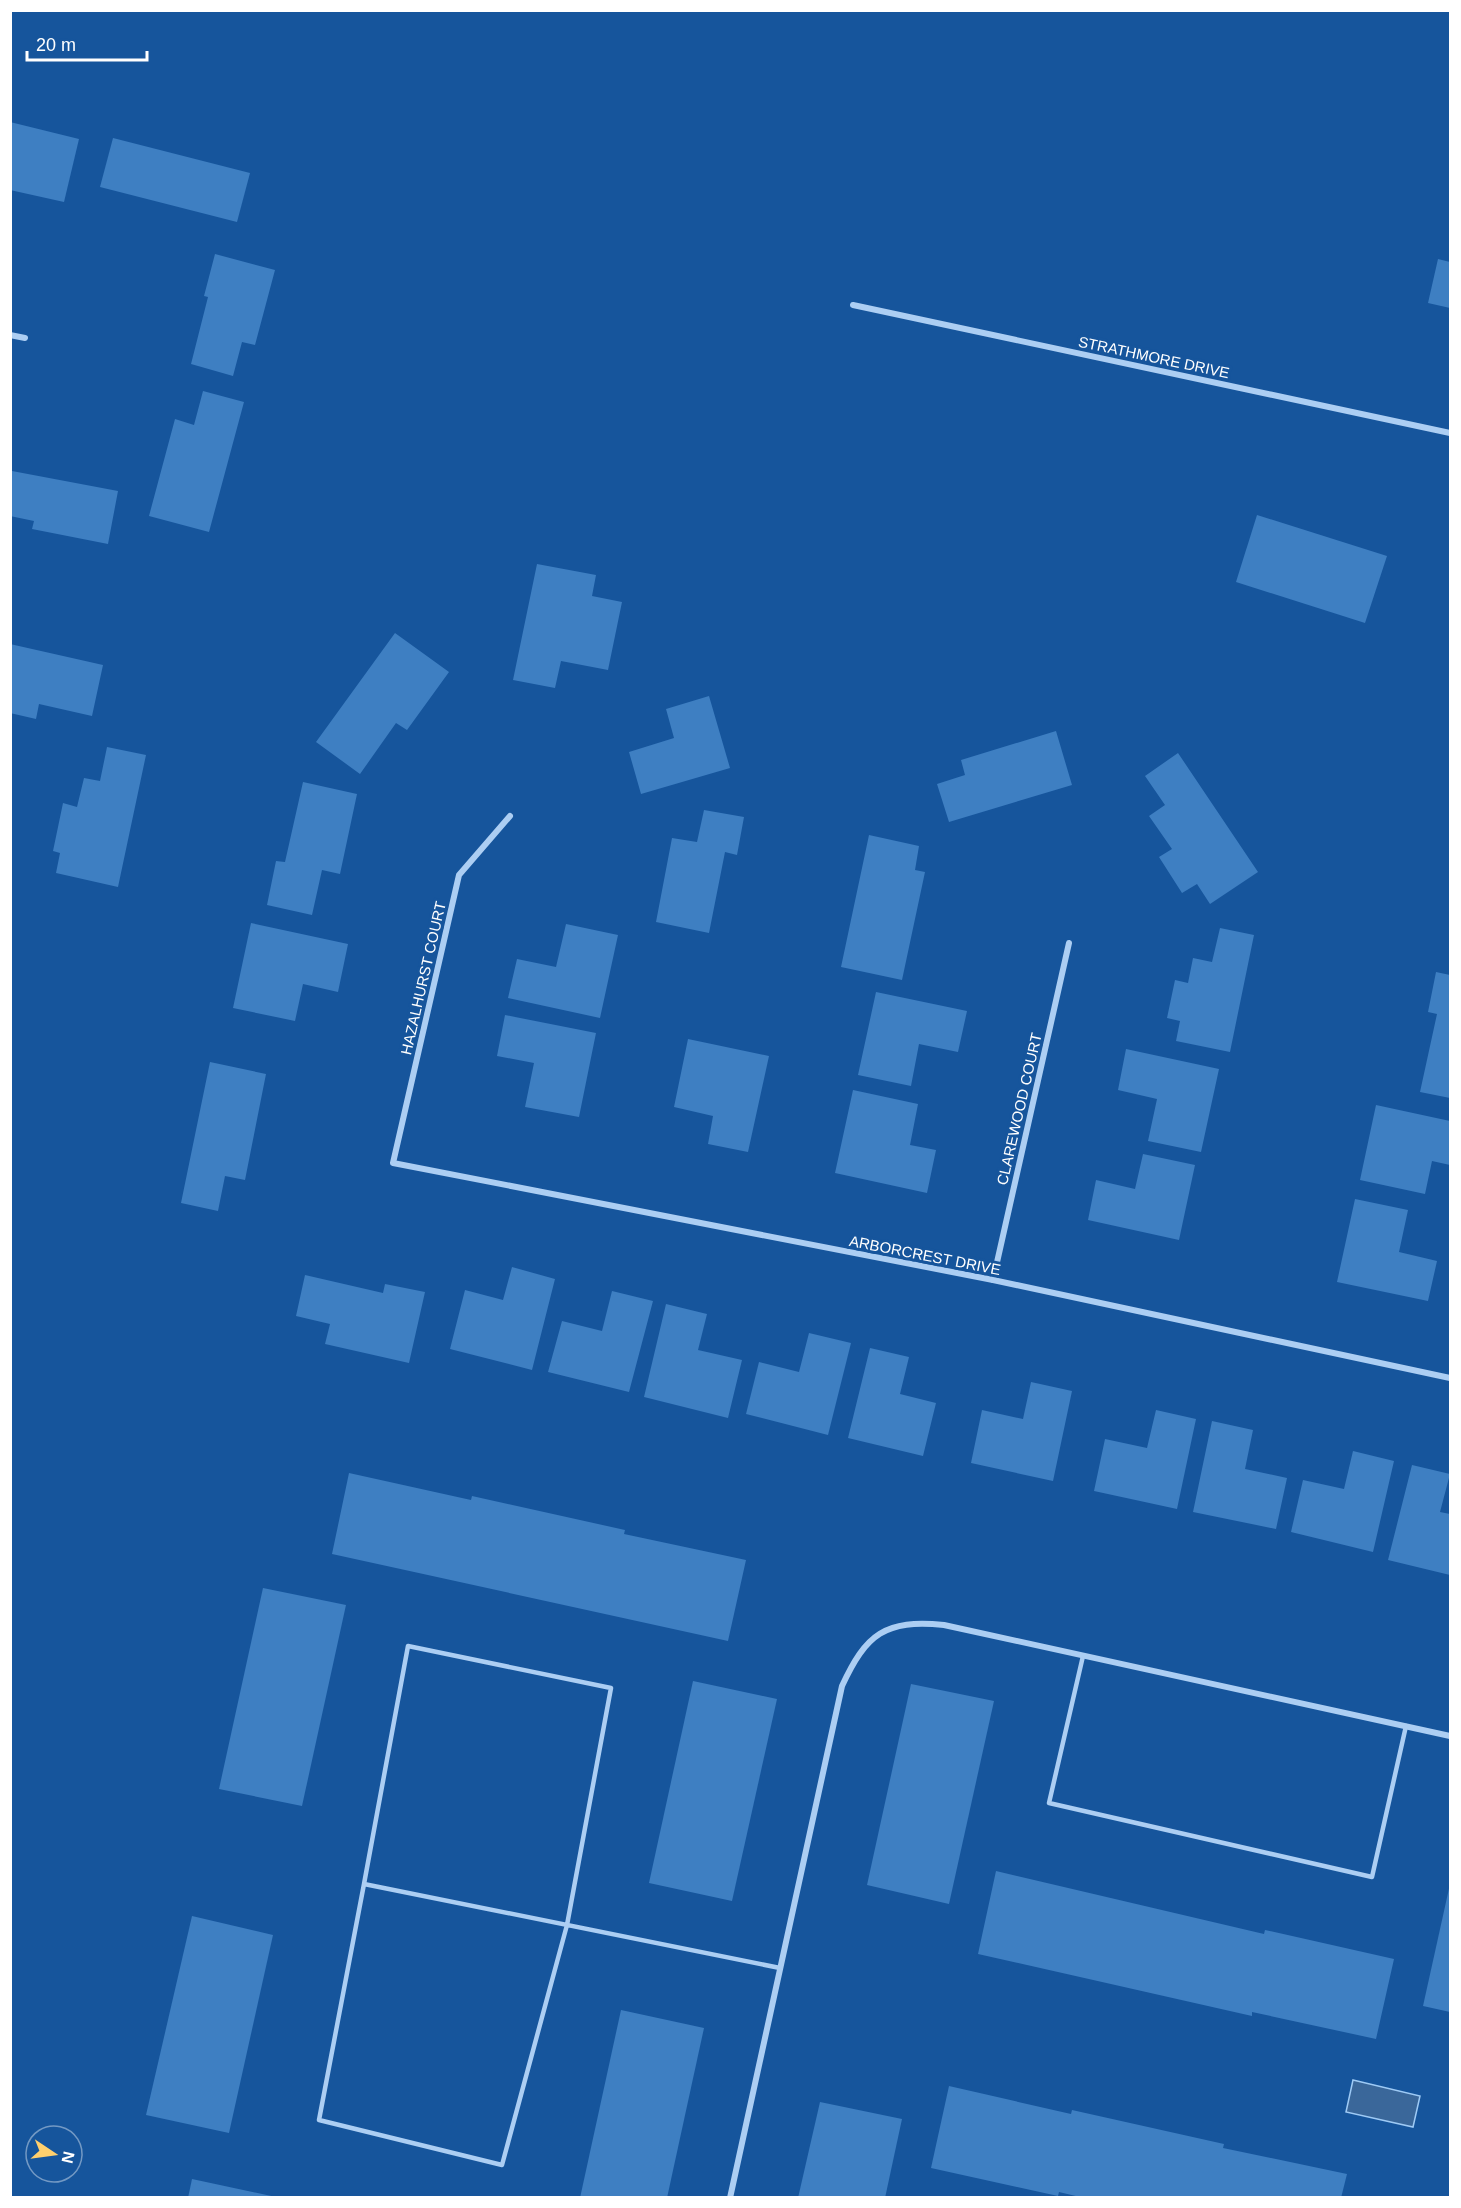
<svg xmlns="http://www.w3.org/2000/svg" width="1461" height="2208" viewBox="0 0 1461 2208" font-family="Helvetica,sans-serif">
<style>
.water{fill:#3a679a;stroke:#9ecaf5;stroke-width:1.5}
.building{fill:#3e7fc2}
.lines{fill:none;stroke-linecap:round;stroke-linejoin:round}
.lane{stroke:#accef3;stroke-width:4.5}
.street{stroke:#accef3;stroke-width:6}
.labels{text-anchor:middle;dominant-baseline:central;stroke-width:6;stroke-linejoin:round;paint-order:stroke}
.street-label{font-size:15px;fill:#fff;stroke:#16559c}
</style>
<rect width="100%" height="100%" fill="#16559c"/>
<polygon class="water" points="1353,2080 1420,2096 1413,2127 1346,2112"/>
<g class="building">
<polygon points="10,122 79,139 64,202 10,190"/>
<polygon points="113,138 250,173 237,222 100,187"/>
<polygon points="215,254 275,270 255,345 242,342 233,376 191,364 208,297 204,296"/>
<polygon points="1438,259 1450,262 1450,308 1428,303"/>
<polygon points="203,391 244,402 209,532 149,516 175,419 194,425"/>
<polygon points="12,471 118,491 108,544 32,529 34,521 10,516"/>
<polygon points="1257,515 1387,556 1365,623 1236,582"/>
<polygon points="537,564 596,575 592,596 622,602 608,670 561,661 555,688 513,680"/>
<polygon points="395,633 449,672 407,730 396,723 360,774 316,742"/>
<polygon points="10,644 103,665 92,716 39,704 36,719 10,713"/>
<polygon points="709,696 730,768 641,794 629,752 674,738 666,709"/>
<polygon points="1056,731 1072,785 949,822 937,784 965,775 961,760"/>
<polygon points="107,747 146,755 118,887 56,873 60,853 53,851 63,803 77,807 84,778 100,781"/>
<polygon points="1178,753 1258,872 1210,904 1197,884 1182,893 1159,857 1172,849 1149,816 1165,805 1145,776"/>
<polygon points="303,782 357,794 340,874 322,870 312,915 267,905 276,861 285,862"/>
<polygon points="704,810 744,817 737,855 725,852 709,933 656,922 672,838 697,842"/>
<polygon points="869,835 919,846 915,870 925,872 902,980 841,967"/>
<polygon points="251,923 348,944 338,992 303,984 295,1021 233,1008"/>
<polygon points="566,924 618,935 600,1018 508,998 517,959 556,967"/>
<polygon points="1220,928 1254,935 1230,1052 1176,1041 1180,1021 1167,1018 1175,980 1188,983 1193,958 1212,962"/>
<polygon points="1436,972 1450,975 1450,1098 1420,1092 1437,1014 1428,1012"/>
<polygon points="876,992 967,1011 958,1052 919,1044 911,1086 858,1075"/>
<polygon points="505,1015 596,1033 579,1117 525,1107 534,1063 497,1056"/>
<polygon points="688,1039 769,1056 748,1152 708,1144 713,1116 674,1107"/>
<polygon points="1126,1049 1219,1069 1201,1152 1148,1141 1157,1099 1118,1090"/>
<polygon points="210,1062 266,1074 245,1180 225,1176 218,1211 181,1203"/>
<polygon points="853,1090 918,1104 910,1145 936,1150 927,1193 835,1173"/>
<polygon points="1376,1105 1450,1121 1450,1165 1432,1161 1425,1194 1360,1180"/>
<polygon points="1143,1154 1195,1165 1179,1240 1088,1220 1096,1180 1135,1189"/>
<polygon points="1355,1199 1408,1210 1399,1252 1437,1261 1428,1301 1337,1282"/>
<polygon points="512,1267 555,1279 532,1370 450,1349 465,1290 503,1300"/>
<polygon points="305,1275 383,1293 385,1284 425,1292 409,1363 325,1344 330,1324 296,1316"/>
<polygon points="612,1291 653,1301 629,1392 548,1372 562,1321 602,1331"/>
<polygon points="666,1304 707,1314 698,1350 742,1360 728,1418 644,1397"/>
<polygon points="809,1333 851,1343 828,1435 746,1414 759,1362 799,1372"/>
<polygon points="870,1348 909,1357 900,1394 936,1403 923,1456 848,1438"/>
<polygon points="1031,1382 1072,1391 1053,1481 971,1463 982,1410 1023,1419"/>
<polygon points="1156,1410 1196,1419 1177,1509 1094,1491 1105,1439 1147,1448"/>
<polygon points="1212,1421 1253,1430 1245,1469 1287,1478 1276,1529 1193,1512"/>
<polygon points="1353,1451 1394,1461 1373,1552 1291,1532 1303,1480 1344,1489"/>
<polygon points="1412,1465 1450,1474 1440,1512 1450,1514 1450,1575 1388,1560"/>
<polygon points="349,1473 471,1500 472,1496 625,1530 624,1534 746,1560 728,1641 332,1554"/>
<polygon points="263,1588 346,1605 302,1806 219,1789"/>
<polygon points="693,1681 777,1699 732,1901 649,1883"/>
<polygon points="911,1684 994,1701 949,1904 867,1885"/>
<polygon points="996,1871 1264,1934 1265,1930 1394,1959 1376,2039 1252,2012 1252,2016 978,1954"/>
<polygon points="1450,1884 1450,2012 1423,2006"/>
<polygon points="192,1916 273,1935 229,2133 146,2115"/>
<polygon points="621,2010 704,2028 667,2198 580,2198"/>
<polygon points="949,2086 1071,2114 1072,2110 1224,2144 1223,2148 1347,2174 1341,2198 1084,2198 1059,2192 1058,2196 931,2168"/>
<polygon points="820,2102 902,2119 885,2198 798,2198"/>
<polygon points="192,2179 276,2197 276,2198 188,2198"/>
</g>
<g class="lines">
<g class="lane">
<polyline points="1083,1656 1049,1803 1372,1877 1406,1726"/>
<polyline points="364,1884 408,1646 611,1688 567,1925 502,2165 319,2120 364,1884 780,1968"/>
</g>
<g class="street">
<polyline points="853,305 1450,433"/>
<polyline points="10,335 25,338"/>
<polyline points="510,816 459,875 393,1163 993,1280 1450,1378"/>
<polyline points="993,1280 1069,943"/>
<path d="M730,2198l112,-512c24,-52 43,-67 102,-61l506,111"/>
</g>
</g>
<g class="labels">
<g class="street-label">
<text transform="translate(1154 357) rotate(12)">STRATHMORE DRIVE</text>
<text transform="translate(423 978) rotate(-77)">HAZALHURST COURT</text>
<text transform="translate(1019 1109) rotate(-77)">CLAREWOOD COURT</text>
<text transform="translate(925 1255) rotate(11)">ARBORCREST DRIVE</text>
</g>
</g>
<rect width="1461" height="2208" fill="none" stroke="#ffffff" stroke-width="24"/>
<g transform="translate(54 2154) rotate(103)"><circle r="28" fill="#16559c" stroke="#7399c4" stroke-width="1.5"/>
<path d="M0-4.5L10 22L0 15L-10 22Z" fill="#ffd06e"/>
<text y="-9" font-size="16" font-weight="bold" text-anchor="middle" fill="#ffffff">N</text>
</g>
<path d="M27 51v9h120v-9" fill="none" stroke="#ffffff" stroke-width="3"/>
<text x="36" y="51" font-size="18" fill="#ffffff" stroke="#16559c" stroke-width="4.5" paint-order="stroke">20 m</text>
</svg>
